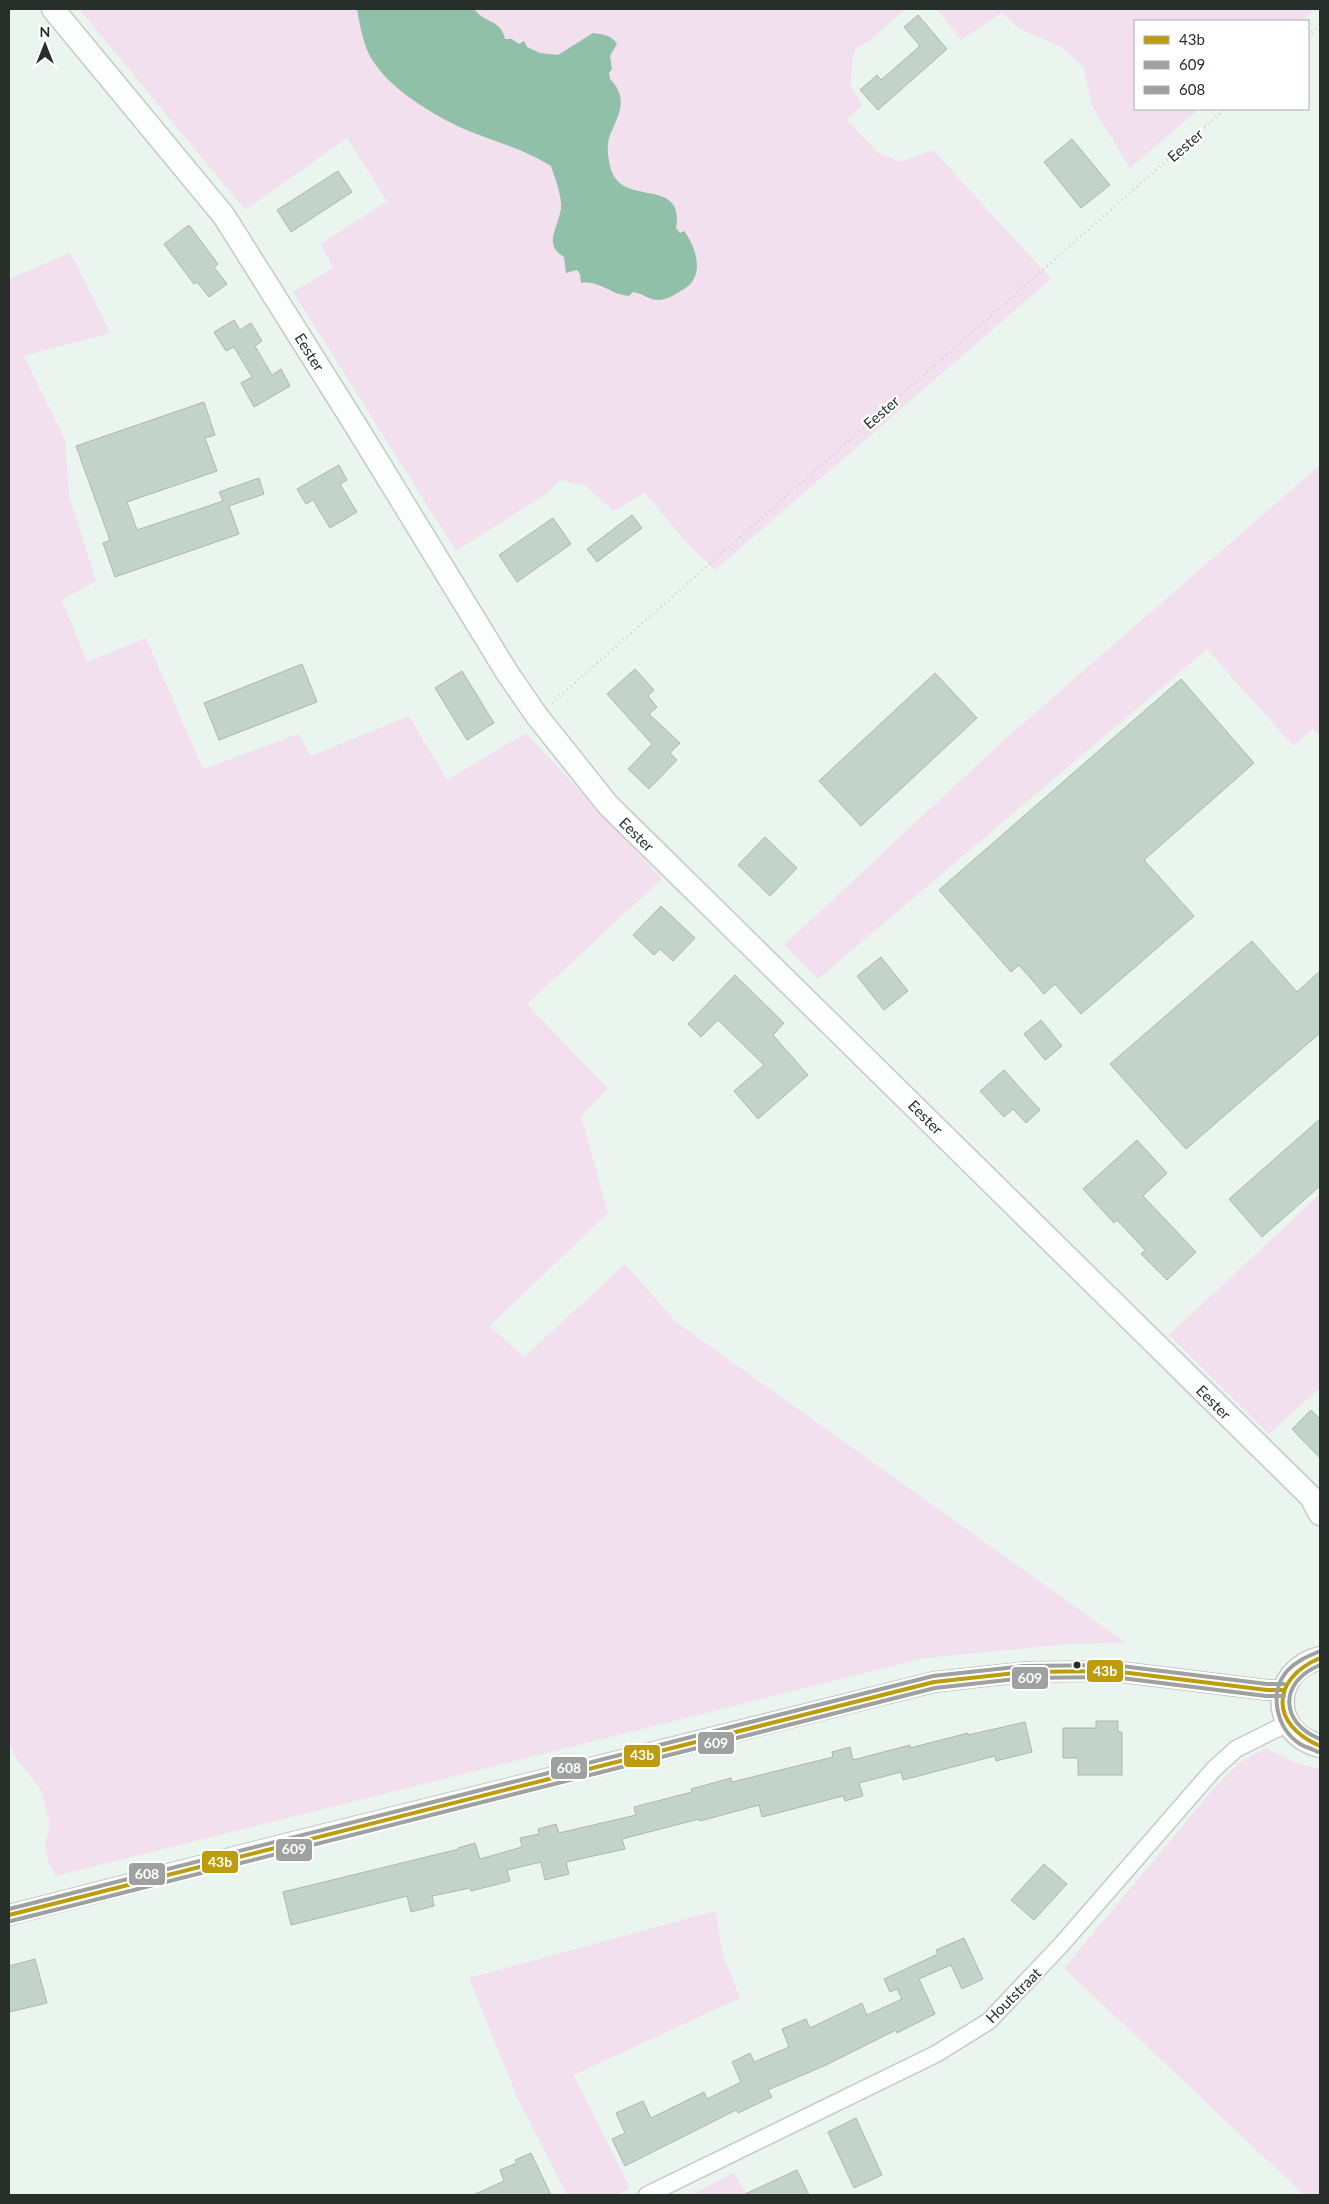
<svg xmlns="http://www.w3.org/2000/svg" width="1329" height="2204" viewBox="0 0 1329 2204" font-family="Lato,sans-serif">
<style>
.green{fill:#f3e0ee}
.water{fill:#91c0a8}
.building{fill:#c2d3ca;stroke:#afb6b2}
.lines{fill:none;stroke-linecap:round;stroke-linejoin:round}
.minor-casing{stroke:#c3cbc7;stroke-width:19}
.tertiary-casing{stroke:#c3cbc7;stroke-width:22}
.secondary-casing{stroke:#c3cbc7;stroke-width:25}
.path{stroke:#cfd3d1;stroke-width:3;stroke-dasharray:1 4;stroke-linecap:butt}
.minor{stroke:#fcfefd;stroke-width:16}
.tertiary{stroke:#fcfefd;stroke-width:20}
.secondary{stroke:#fcfefd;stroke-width:22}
.bus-1-casing{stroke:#fff;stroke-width:8}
.bus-2-casing{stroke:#fff;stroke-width:8}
.bus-3-casing{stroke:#fff;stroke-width:8}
.bus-1{stroke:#be9d0d;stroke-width:4}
.bus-2{stroke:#9ea1a0;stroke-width:4}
.bus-3{stroke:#9ea1a0;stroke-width:4}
.bus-dot{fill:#272f2b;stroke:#fff;stroke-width:2}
.labels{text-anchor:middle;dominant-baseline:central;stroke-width:4.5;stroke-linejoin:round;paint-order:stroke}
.street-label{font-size:15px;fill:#272f2b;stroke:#fff}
.line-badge{stroke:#fff;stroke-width:2}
.badge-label{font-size:14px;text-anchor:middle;font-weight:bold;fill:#fff}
</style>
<rect width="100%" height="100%" fill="#eaf5ef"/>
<g class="green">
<polygon points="79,9 906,9 869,41 857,48 853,56 850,85 862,105 847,120 877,152 900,162 933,150 1051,279 715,570 689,545 645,493 613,511 586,486 561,480 546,494 456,551 293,292 333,268 321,244 387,201 347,138 245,210"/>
<polygon points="937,9 1315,9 1301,21 1135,21 1135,109 1199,109 1130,168 1092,106 1084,68 1060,46 1019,29 1002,13 961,40"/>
<polygon points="70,253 110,333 24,356 65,439 69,495 96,581 62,600 87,662 146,638 203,769 298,734 311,756 409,716 447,780 526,733 662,879 527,1004 608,1089 581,1116 608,1213 490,1326 524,1357 625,1264 676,1322 1126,1643 1068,1644 926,1658 56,1876 48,1863 45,1843 50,1825 41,1790 17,1759 9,1745 9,279"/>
<polygon points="1320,465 1320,737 1313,729 1293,746 1207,649 818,979 784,945 1005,739"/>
<polygon points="1320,1194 1320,1388 1269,1434 1169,1335"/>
<polygon points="1266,1748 1296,1763 1320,1769 1320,2195 1304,2195 1064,1968 1215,1787 1239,1763"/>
<polygon points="715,1911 723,1955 740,1998 574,2075 630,2189 616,2195 567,2195 518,2099 469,1978"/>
<polygon points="734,2173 747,2195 691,2195"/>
</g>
<path class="water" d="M357,9h117c11,15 27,10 31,30h7l7,5 5,-3 3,6 13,6 18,2 35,-22c9,1 19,2 24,11l-7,12 2,13 -3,4 1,6c21,21 6,39 -1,59 -3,10 0,30 5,38 15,28 71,3 62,52l4,5 4,-2c13,17 21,46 0,58 -9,5 -14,10 -25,11 -11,0 -16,-7 -26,-8l-4,4c-18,-1 -29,-16 -48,-13l-1,-9 -3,-4 -11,3 -2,-16c-22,-13 -5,-30 -3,-49 1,-13 -6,-29 -10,-42 -24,-15 -51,-23 -77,-33 -36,-14 -92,-47 -107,-83 -5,-13 -8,-28 -10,-41z"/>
<g class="building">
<polygon points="918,15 947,49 878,110 860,90 877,75 881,80 920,46 904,27"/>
<polygon points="1072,139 1110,185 1081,208 1044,162"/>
<polygon points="338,171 352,192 291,232 277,210"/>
<polygon points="189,225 218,264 214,267 227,284 209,297 197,282 194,284 164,244"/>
<polygon points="234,320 240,330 251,323 262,341 255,346 272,375 281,369 290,386 254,407 241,383 252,377 234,347 226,351 214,332"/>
<polygon points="204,402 215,435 205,438 217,471 127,502 137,530 223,501 219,492 259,478 264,494 229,506 239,534 115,577 103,543 110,540 76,446"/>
<polygon points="339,465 347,480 340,484 357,512 330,528 313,500 306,504 297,489"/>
<polygon points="632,515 642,528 597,562 587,549"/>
<polygon points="553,518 571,544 517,582 499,555"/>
<polygon points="302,664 317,702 219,740 204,703"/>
<polygon points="635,669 654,690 648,696 657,707 649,714 680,743 670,753 677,760 649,789 628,769 652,744 607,694"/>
<polygon points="462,671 494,723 467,740 435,688"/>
<polygon points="935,673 977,718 861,826 819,781"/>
<polygon points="1181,679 1254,763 1144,860 1194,916 1081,1014 1055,984 1044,994 1019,965 1011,972 939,890"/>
<polygon points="765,837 797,868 770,896 738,865"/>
<polygon points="661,906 695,938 673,961 660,949 654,955 633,935"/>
<polygon points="1252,941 1297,992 1320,971 1320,1033 1186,1149 1110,1064"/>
<polygon points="881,957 908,991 884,1010 857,976"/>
<polygon points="735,975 784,1023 773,1035 808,1075 758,1119 734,1091 764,1065 718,1020 701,1037 688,1024"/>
<polygon points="1041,1020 1062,1046 1045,1060 1024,1034"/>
<polygon points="1004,1070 1040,1110 1026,1123 1013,1109 1004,1117 980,1091"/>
<polygon points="1320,1119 1320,1186 1262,1237 1229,1199"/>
<polygon points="1137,1140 1167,1173 1143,1196 1196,1252 1167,1280 1141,1254 1145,1250 1117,1220 1114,1223 1083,1189"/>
<polygon points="1311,1410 1320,1419 1320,1458 1292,1429"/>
<polygon points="1096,1721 1118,1721 1118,1732 1122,1732 1122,1775 1078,1775 1078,1758 1063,1758 1063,1728 1096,1728"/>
<polygon points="1025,1722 1032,1752 996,1761 995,1756 903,1780 901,1772 859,1783 863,1796 845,1801 843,1796 762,1817 759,1805 700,1821 699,1819 622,1839 625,1849 566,1862 569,1874 545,1880 541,1862 507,1870 510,1881 471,1891 470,1888 432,1896 434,1906 411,1912 407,1896 291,1925 283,1892 459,1849 458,1848 475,1843 480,1859 522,1847 520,1838 539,1834 538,1829 556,1824 559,1833 636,1815 634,1807 692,1792 691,1789 731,1778 732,1782 833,1757 832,1752 850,1747 853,1760 910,1745 910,1748 968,1733 968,1735"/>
<polygon points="1044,1864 1067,1884 1034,1920 1011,1900"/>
<polygon points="964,1938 983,1979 962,1989 951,1965 919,1979 935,2014 897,2033 896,2030 826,2065 768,2090 772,2097 738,2113 736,2110 625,2166 612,2139 625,2133 616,2113 643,2101 651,2118 704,2092 707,2099 741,2082 732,2062 750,2053 754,2062 789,2047 782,2029 806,2019 810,2028 862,2003 867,2015 902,1999 897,1989 890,1992 884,1979 938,1954 936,1950"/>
<polygon points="35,1959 47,2003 9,2012 9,1966"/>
<polygon points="856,2118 882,2175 854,2188 828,2132"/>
<polygon points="531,2153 551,2195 473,2195 504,2181 500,2170 517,2163 515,2160"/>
<polygon points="797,2170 809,2195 743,2195"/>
</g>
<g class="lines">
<defs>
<polyline id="minor" points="647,2195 936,2054 989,2021 1061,1945 1214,1769 1236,1749 1288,1723"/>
<polyline id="tertiary" points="9,1915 281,1845 934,1682 1025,1672 1113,1671 1267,1690 1284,1690"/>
<g id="secondary">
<polyline points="53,9 224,216 356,426 508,674 537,716 608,805 1311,1497 1320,1514"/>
<path d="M1320,1658c-50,13 -50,75 0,88"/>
</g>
</defs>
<use href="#minor" class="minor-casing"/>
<use href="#tertiary" class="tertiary-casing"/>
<use href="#secondary" class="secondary-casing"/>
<g class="path">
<polyline points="1308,36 1320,25"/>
<polyline points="552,703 1225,109"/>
</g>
<use href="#minor" class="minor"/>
<use href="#tertiary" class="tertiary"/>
<use href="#secondary" class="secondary"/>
<defs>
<g id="bus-1">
<path d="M1320,1658c-50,21 -50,67 0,88"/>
<polyline points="9,1915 934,1682 1025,1672 1113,1671 1267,1690 1284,1690"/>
</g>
<g id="bus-2">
<path d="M1318,1652c-12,5 -21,9 -30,18 -20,22 -12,58 12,74 5,3 12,5 18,8"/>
<polyline points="11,1921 935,1688 1025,1678 1113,1677 1266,1696 1284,1696"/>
</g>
<g id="bus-3">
<path d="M1320,1665c-41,17 -41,57 0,74"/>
<polyline points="9,1909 933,1676 1024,1666 1113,1665 1267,1684 1284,1684"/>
</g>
</defs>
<use href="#bus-1" class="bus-1-casing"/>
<use href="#bus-2" class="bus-2-casing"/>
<use href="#bus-3" class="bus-3-casing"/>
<use href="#bus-1" class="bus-1"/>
<use href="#bus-2" class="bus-2"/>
<use href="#bus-3" class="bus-3"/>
</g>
<circle class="bus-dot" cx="1077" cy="1665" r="4.5"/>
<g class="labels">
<g class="street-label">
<text transform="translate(1185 145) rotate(-41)">Eester</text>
<text transform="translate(310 352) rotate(58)">Eester</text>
<text transform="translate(881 412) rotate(-41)">Eester</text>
<text transform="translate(637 834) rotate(44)">Eester</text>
<text transform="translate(926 1117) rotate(45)">Eester</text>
<text transform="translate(1214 1402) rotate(45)">Eester</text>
<text transform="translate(1013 1995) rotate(-45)">Houtstraat</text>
</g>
</g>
<g class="line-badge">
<rect x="1086" y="1659" width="38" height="24" rx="5" fill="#be9d0d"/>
<rect x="1011" y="1666" width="38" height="24" rx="5" fill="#9ea1a0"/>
<rect x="697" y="1731" width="38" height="24" rx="5" fill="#9ea1a0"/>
<rect x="623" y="1744" width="38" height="24" rx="5" fill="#be9d0d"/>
<rect x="550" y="1756" width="38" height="24" rx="5" fill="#9ea1a0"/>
<rect x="275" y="1838" width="38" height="24" rx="5" fill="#9ea1a0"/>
<rect x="201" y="1850" width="38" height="24" rx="5" fill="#be9d0d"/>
<rect x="128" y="1862" width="38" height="24" rx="5" fill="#9ea1a0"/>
</g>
<g class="badge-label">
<text x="1105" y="1676">43b</text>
<text x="1030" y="1683">609</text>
<text x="716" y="1748">609</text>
<text x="642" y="1760">43b</text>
<text x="569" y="1773">608</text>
<text x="294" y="1854">609</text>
<text x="220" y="1867">43b</text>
<text x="147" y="1879">608</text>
</g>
<rect width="1329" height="2204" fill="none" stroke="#272f2b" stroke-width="20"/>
<rect x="1134" y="20" width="175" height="90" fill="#ffffff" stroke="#a9acaa"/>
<rect x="1144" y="36" width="25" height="8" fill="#be9d0d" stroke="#a9acaa"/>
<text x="1179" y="45" font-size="15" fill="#272f2b">43b</text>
<rect x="1144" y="61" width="25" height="8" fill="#9ea1a0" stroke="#a9acaa"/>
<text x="1179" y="70" font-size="15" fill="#272f2b">609</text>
<rect x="1144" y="86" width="25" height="8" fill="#9ea1a0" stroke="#a9acaa"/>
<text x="1179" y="95" font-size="15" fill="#272f2b">608</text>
<g transform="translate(45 45)" stroke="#ffffff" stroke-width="4" paint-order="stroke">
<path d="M0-4L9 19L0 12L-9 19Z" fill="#272f2b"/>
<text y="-8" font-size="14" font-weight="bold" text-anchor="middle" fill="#272f2b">N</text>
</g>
</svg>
